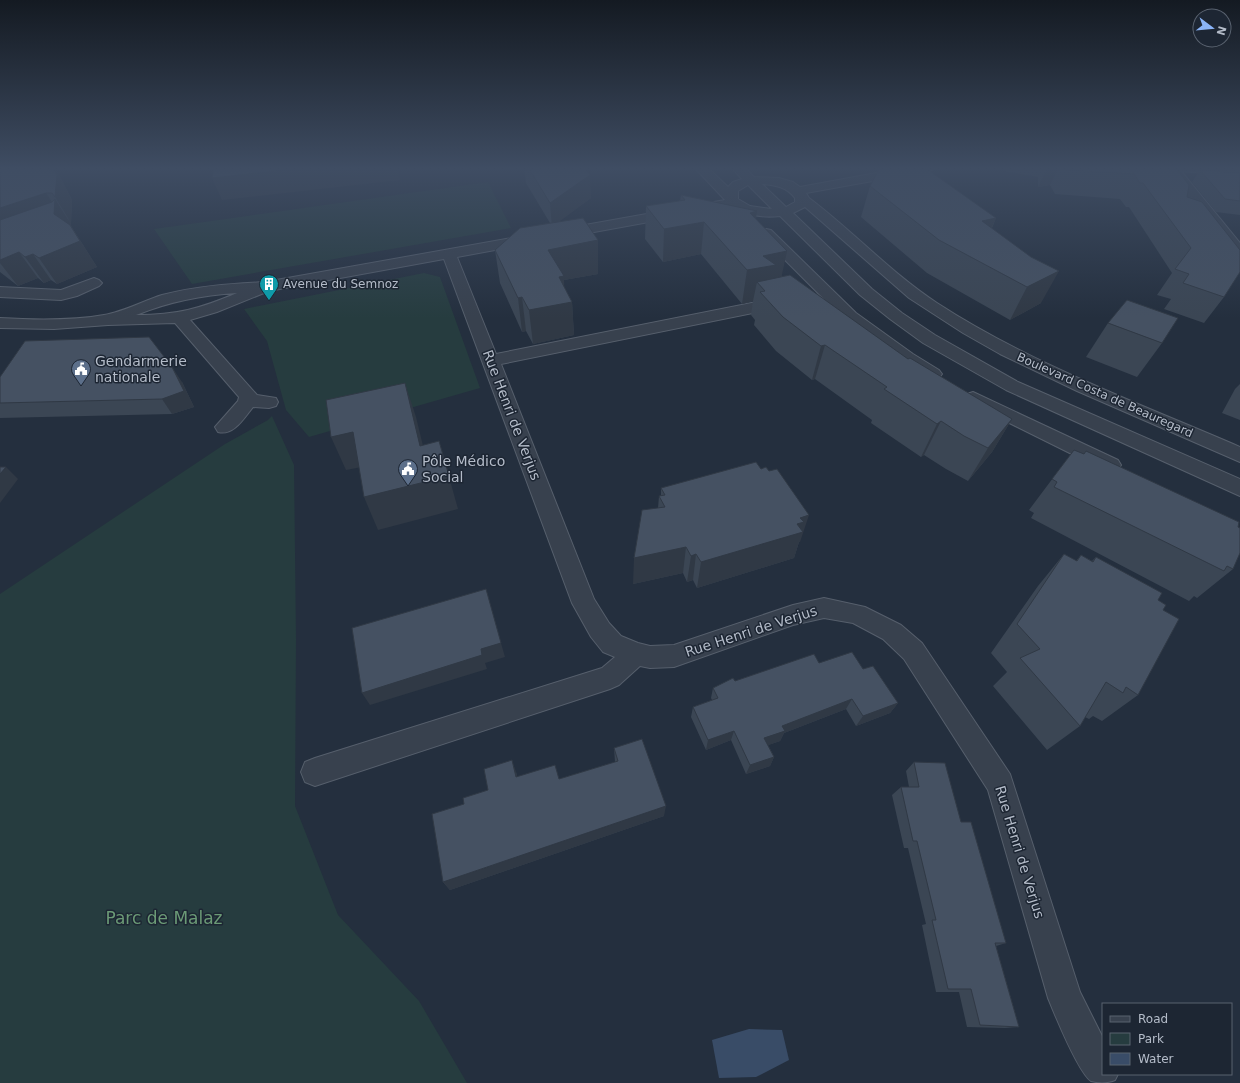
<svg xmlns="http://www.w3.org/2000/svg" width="1240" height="1083" viewBox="0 0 1240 1083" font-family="'DejaVu Sans',sans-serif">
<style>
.green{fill:#263c3f}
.water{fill:#394c67}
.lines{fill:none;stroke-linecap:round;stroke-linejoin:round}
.minor-casing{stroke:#565f6c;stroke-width:2}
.minor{fill:#38414e;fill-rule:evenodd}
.wall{fill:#3b4654}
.shaded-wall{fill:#303945}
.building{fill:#455162;stroke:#303945}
.labels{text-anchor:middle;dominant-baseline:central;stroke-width:3;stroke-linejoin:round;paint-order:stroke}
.far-poi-label{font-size:12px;fill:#b4bcc9;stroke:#1d2633;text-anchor:start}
.far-street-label{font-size:12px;fill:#b4bcc9;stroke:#1d2633}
.poi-label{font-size:14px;fill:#b4bcc9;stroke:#1d2633;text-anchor:start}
.street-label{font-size:14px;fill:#b4bcc9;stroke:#1d2633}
.near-park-label{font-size:17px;fill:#6b9a76;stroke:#1d2633}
</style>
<rect width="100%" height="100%" fill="#242f3e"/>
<g class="green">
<polygon points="488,182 511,228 192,284 154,229"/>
<polygon points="424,273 440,277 480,388 309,437 286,410 267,341 244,309"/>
<polygon points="272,416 294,465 296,639 295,806 338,915 419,1001 467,1083 0,1083 0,594 225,444 268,420"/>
</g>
<polygon class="water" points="749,1029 782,1030 789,1060 756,1077 719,1078 712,1040"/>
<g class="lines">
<defs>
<g id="minor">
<path d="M694,167h13l21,20 5,-5 9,-3 -11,-12h13l10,10 25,1 14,4 7,5 109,-20h25l-2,3 -4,1 -122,22 3,5c44,33 82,75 128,105 94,61 201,100 303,144v15l-163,-71 -77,-37 -37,-21 -54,-35 -104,-91 -12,6 79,76 30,24 33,22 83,47 222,97v17l-234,-106 -83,-47 -33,-24 -30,-24 -80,-79c-17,2 -34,-1 -49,-9l-274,50 39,97 286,-57 6,2 2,3 -2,3 -6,2 -281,57 93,235 15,24 12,13 17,7 12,3 24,-1 119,-40 31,-7 41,9 36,18 21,18 88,131 70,218 23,46v36h15l-3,6c-6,3 -17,3 -24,1 -13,-9 -36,-66 -43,-83l-60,-208 -84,-131 -21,-20 -30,-16 -29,-5 -31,7 -119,42 -24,1 -10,-2 -21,19 -9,4 -295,97 -10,-4 -4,-10 4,-10 10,-4 287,-90 13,-11 -12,-5 -12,-15 -19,-34 -128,-344 -175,32 -52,21 -27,8 67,75 19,3 2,4 -2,4 -7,2 -16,-1c-9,11 -19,29 -35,25l-3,-5 23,-26 1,-4 -64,-74 -67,2 -54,4 -54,-1v-10c34,2 70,3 104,-3 19,-3 39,-14 58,-20 34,-9 68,-11 103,-13l460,-82zM762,184c13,1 25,3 33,14v4l-9,5zM748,185l24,24 -22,-3 -12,-7v-8zM237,293c-38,16 -60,22 -101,22 33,-13 65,-20 101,-22z"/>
<polygon points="1158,167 1240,168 1240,176 1181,171 1240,243 1240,256 1235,255 1173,180 1168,171 1160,170"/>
<polygon points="766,229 771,230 856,313 913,354 939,370 942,374 939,378 933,380 927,378 901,362 844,319 761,236 759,233 761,230"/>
<polygon points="94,278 99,280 102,283 99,286 77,296 61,300 0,297 0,287 61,290"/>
<polygon points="973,392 1118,460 1121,465 1118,470 1111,472 1104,470 967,402 964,398 967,394"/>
</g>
</defs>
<use href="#minor" class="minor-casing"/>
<use href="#minor" class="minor"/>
</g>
<g class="wall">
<polygon points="0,167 55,167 72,200 71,223 68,218 71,224 71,226 97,267 57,284 51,280 44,283 38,278 18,286 0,272"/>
<polygon points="524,167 584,167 591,198 559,221 598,240 598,274 564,280 564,287 572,302 574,335 533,344 526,331 522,332 500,283 495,250 550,223 526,183"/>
<polygon points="987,167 1175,167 1187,197 1224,297 1204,323 1164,309 1171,299 1157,295 1172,273 1129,207 1126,207 1120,199 1055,194 1050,185 1038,187 1038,177 988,168"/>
<polygon points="1200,170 1240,173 1240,215 1216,212 1192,182"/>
<polygon points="870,186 996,218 992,228 1041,303 1010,320 927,273 861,217"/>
<polygon points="681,195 757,211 756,219 782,277 908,359 1012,419 992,452 968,481 946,469 924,455 921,457 871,423 872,420 815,379 812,380 776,351 754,325 755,320 751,315 753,301 742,304 701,254 663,262 645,239 646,206 680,201"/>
<polygon points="1108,323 1162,343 1137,377 1086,357"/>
<polygon points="0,377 182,382 194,407 172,414 0,418"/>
<polygon points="1240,384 1240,420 1222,413 1235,389"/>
<polygon points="1074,450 1083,454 1086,451 1238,527 1233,569 1197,598 1194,596 1189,601 1031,518 1034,513 1029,510"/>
<polygon points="661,488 800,542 799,542 794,558 697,588 693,580 687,582 683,573 633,584 658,508 659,496 661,496"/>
<polygon points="1064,554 1076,561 1081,555 1092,561 1096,557 1158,600 1163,610 1138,695 1102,721 1093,716 1089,719 1085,717 1080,726 1047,750 993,686 1007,672 991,653 1038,586"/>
<polygon points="819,663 863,669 898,703 890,713 856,726 846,709 784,733 780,741 768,745 774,757 770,766 746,774 731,740 706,750 691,717 693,707 712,700 711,698 713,688 735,681"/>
<polygon points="614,748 664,816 450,890 443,882 464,804 488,790 516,772 517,776 559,779 615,762"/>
<polygon points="914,762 961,822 1006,943 996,946 1019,1027 1005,1028 967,1027 959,992 936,992 922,925 926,924 908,848 904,848 892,795 901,787 909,787 906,771"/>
</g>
<g class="shaded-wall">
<polygon points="52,167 55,167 72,200 71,223 55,197"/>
<polygon points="311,167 398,167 400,180 222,200 212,178"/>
<polygon points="1048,167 1059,167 1050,185 1038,187"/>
<polygon points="590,175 591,198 552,227 550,203"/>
<polygon points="46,193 54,205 55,199 71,224 71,226 97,267 57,284 39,258 80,241 0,239 0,208"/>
<polygon points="757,211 752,244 750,213"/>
<polygon points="996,218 982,250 982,221"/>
<polygon points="704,222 701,254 663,262 664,229"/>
<polygon points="598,240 598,274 564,280 565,303 572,302 574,335 533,344 529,310 548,250"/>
<polygon points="787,251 780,284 765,291 757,282 753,301 742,304 747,270 763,256"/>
<polygon points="19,252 38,278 18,286 0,263 0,260"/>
<polygon points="33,254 51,280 44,283 25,257"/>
<polygon points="1059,271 1041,303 1010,320 1027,287"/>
<polygon points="522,297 526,331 522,332 518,298"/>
<polygon points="825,345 815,379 812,380 821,346"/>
<polygon points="172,367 182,382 194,407 172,414 162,399"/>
<polygon points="405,383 416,417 431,479 420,446"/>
<polygon points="1012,419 992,452 968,481 988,448"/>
<polygon points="941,421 924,455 921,457 937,424"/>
<polygon points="353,432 367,466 346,470 331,437"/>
<polygon points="439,441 458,509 378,530 364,497"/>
<polygon points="6,467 18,479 0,503 0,474"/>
<polygon points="809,515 800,542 799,542 794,558 697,588 701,562 800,518"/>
<polygon points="686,547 683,573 633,584 634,558"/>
<polygon points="696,554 693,580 687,582 691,556"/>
<polygon points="501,643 505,657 485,663 487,669 370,705 362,693 481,649"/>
<polygon points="852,699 846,709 784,733 780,741 760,748 764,738 782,726"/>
<polygon points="898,703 890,713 856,726 863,716"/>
<polygon points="734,731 731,740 706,750 708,740"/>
<polygon points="774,757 770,766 746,774 750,765"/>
<polygon points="512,760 516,772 520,788 516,777"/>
<polygon points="666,806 664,816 450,890 443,882"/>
</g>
<g class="building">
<polygon points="0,167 52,167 57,175 55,197 52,193 46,193 0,208"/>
<polygon points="214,167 311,167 212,178"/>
<polygon points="528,167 584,167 590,175 550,203"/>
<polygon points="895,167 924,167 996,218 982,221 1031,257 1059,271 1027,287 939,240 870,186 879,169"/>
<polygon points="1065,167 1175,167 1189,185 1187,197 1202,202 1240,250 1240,272 1224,297 1183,283 1189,274 1175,269 1191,248 1143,183 1140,183 1134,174 1067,170"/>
<polygon points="1200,170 1240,173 1240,201 1225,199"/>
<polygon points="681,195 757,211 750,213 787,251 763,256 776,265 747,270 704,222 664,229 646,206 685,200"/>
<polygon points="55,199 54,214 70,225 80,241 39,258 33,254 25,257 19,252 0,260 0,220 52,202"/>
<polygon points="583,218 598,240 548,250 564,276 559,277 572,302 529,310 522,297 518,298 495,250 520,228"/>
<polygon points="790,275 908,359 910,358 1012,419 988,448 964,436 941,421 937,424 884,389 887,387 825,345 821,346 783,317 760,292 765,291 757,282"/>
<polygon points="1127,300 1178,318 1162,343 1108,323"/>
<polygon points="149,337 172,367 184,391 162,399 0,403 0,377 25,341"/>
<polygon points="405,383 420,446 439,441 449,476 364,497 353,432 331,437 326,400"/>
<polygon points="1074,450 1084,454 1086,451 1239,522 1238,527 1240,528 1240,553 1233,569 1227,566 1224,571 1054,487 1057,482 1052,479"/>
<polygon points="756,462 761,469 766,467 769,471 777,469 809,515 800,518 804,522 797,524 803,532 701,562 696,554 691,556 686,547 634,558 642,510 665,507 659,496 665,495 661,488"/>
<polygon points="0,467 6,467 0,474"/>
<polygon points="1064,554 1077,561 1081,555 1093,562 1096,557 1162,593 1158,600 1166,605 1163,610 1179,619 1138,695 1126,687 1123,693 1106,682 1080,726 1020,658 1040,649 1017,624"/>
<polygon points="486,589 501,643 481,649 482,655 362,693 352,628"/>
<polygon points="852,652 863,669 873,666 898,703 863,716 852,699 782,726 785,731 764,738 774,757 750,765 734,731 708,740 693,707 718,698 713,688 733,678 735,681 814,654 819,663"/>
<polygon points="642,739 666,806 443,882 432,814 464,804 463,798 488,790 484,769 512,760 516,777 555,765 559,779 618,761 614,748"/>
<polygon points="914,762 945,763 961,822 971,822 1006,943 995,943 1019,1027 980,1025 971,989 948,989 932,920 936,920 917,841 913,841 901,787 919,787"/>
</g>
<linearGradient id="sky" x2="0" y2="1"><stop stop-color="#141a22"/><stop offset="0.53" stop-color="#3f4d63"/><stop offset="1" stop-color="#3f4d63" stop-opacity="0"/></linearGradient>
<rect width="1240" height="318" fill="url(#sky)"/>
<defs>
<symbol id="building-pin" viewBox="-11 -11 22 30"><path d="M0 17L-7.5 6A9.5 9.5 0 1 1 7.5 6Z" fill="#0f9aa8" stroke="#1d2633"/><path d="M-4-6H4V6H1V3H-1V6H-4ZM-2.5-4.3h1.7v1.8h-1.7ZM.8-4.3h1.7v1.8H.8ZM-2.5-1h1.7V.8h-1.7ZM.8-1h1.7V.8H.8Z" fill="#fff"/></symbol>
<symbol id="civic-pin" viewBox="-11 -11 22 30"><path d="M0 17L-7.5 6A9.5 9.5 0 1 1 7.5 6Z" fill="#5c6f8a" stroke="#1d2633"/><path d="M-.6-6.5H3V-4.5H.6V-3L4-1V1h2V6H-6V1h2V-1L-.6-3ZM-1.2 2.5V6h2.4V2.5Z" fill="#fff"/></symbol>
</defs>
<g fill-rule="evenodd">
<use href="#building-pin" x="258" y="273" width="22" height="30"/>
<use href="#civic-pin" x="70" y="358" width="22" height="30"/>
<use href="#civic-pin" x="397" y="458" width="22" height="30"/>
</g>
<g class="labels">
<g class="far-poi-label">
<text x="283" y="284">Avenue du Semnoz</text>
</g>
<g class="far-street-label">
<text transform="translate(1105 395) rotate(24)">Boulevard Costa de Beauregard</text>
</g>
<g class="poi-label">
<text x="95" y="361">Gendarmerie<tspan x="95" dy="16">nationale</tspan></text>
<text x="422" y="461">Pôle Médico<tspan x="422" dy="16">Social</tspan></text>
</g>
<g class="street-label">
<text transform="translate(512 415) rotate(69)">Rue Henri de Verjus</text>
<text transform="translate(751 631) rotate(-18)">Rue Henri de Verjus</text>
<text transform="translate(1020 852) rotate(73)">Rue Henri de Verjus</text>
</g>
<g class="near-park-label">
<text x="164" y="918">Parc de Malaz</text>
</g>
</g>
<rect x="1102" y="1003" width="130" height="72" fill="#1d2633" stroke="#59626f"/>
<rect x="1110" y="1016" width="20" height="6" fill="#38414e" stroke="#59626f"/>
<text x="1138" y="1023" font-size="12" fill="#b4bcc9">Road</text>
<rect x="1110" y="1033" width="20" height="12" fill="#263c3f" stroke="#59626f"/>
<text x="1138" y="1043" font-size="12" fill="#b4bcc9">Park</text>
<rect x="1110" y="1053" width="20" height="12" fill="#394c67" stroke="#59626f"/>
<text x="1138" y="1063" font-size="12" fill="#b4bcc9">Water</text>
<g transform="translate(1212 28) rotate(106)"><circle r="19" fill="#1d2633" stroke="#59626f"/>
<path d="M0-3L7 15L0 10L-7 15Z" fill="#8ab4f8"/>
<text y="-6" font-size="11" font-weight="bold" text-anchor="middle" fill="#b4bcc9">N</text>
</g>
</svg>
